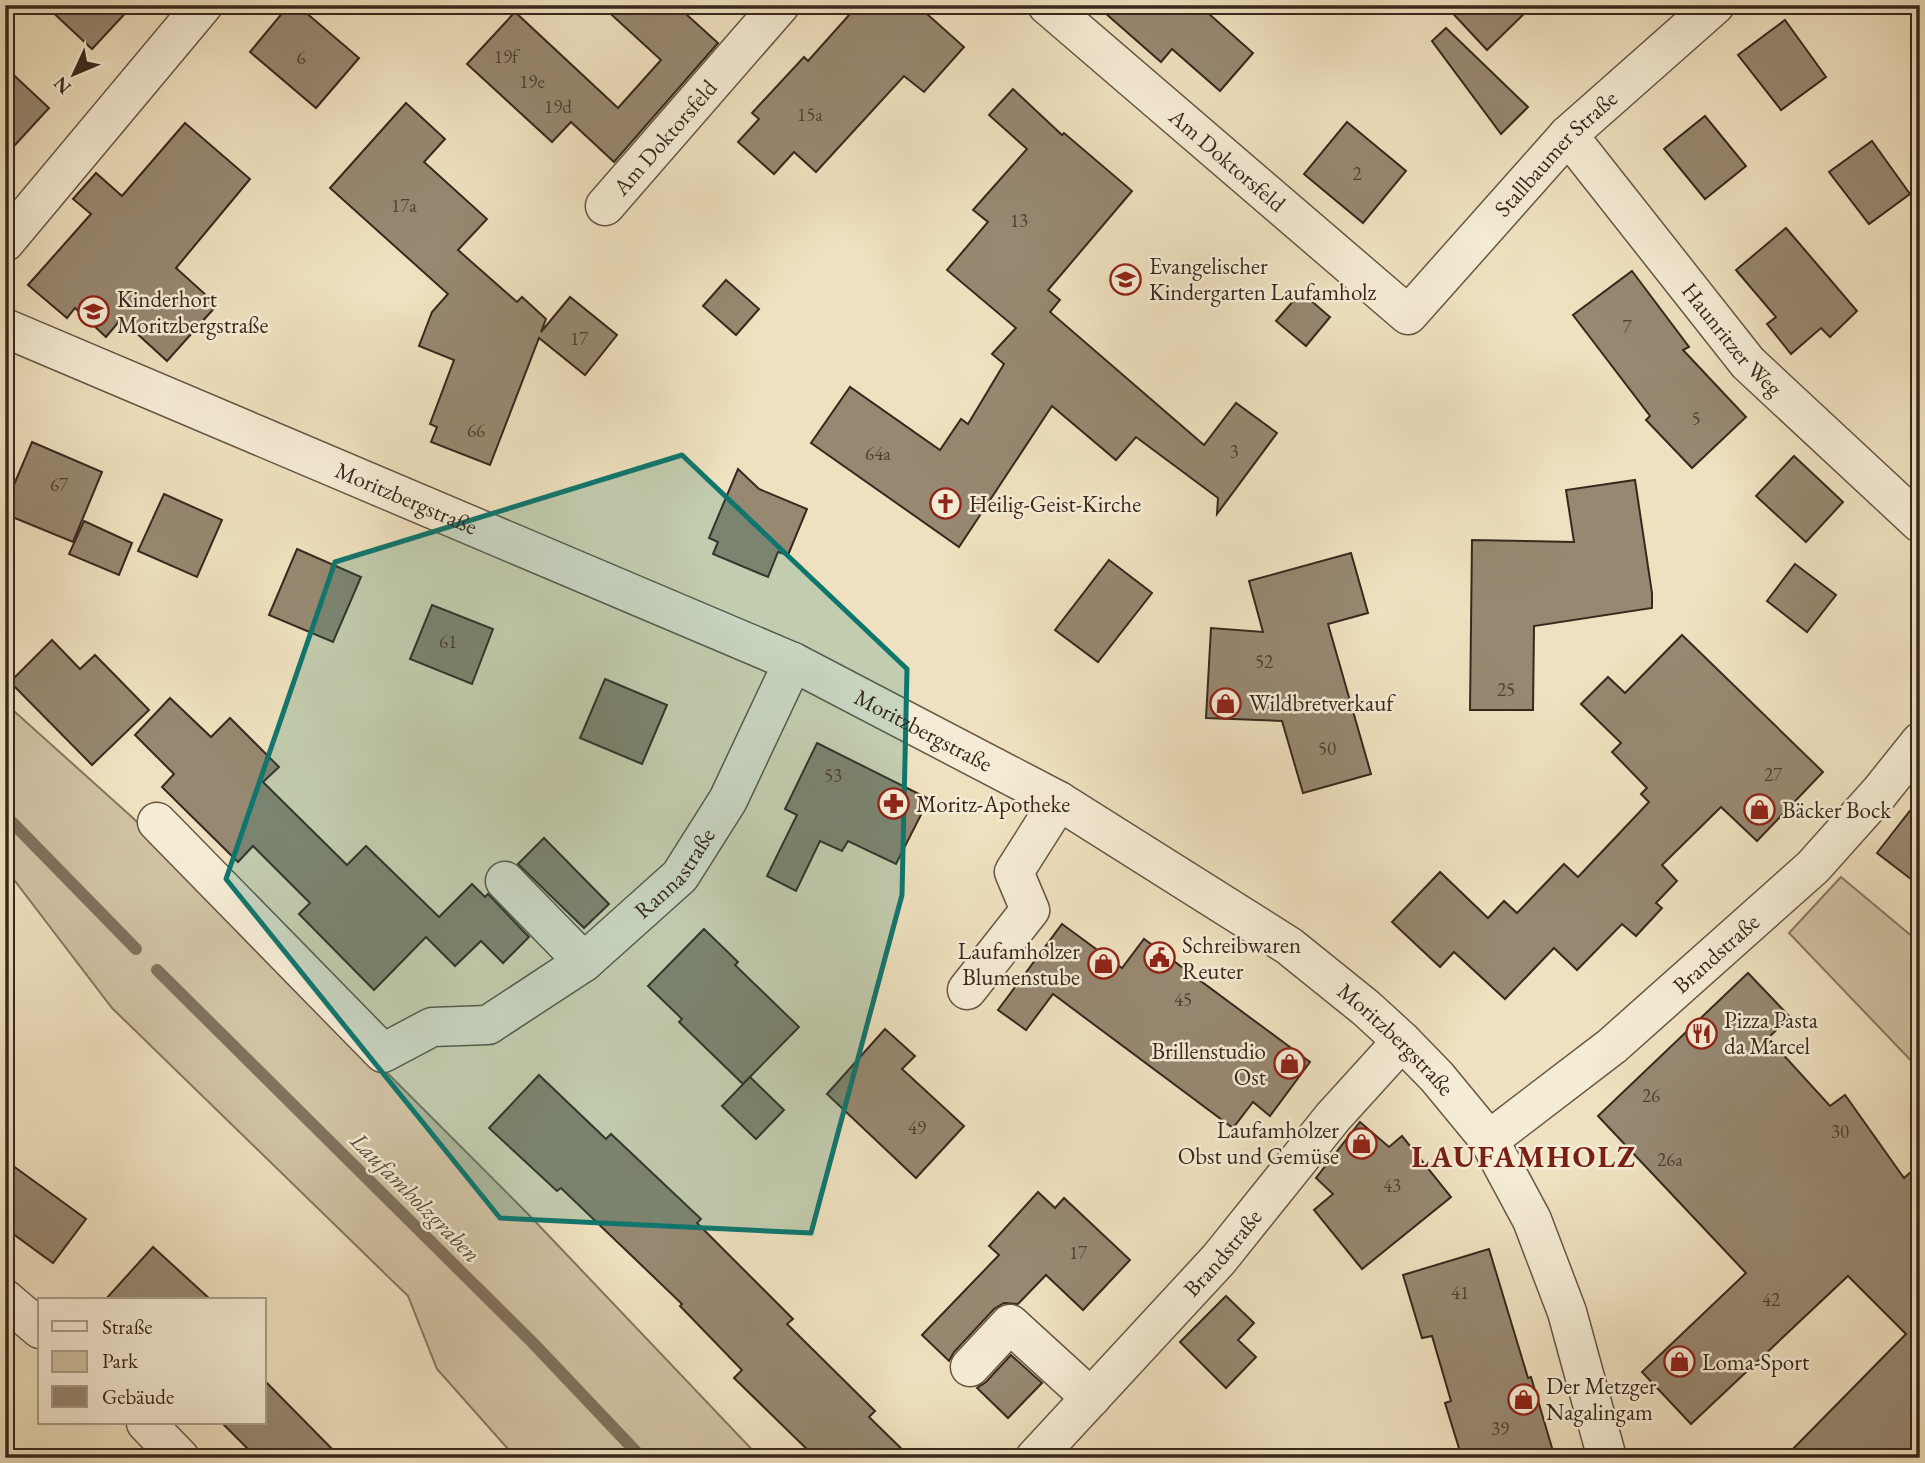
<svg xmlns="http://www.w3.org/2000/svg" width="1925" height="1463" viewBox="0 0 1925 1463" font-family="'EB Garamond',serif">
<style>
.green{fill:#d0c2a3;stroke:#847560;stroke-width:2}
.lines{fill:none;stroke-linecap:round;stroke-linejoin:round}
.stream{stroke:#81715d;stroke-width:12}
.building{fill:#978871;stroke:#38281d;stroke-width:2}
.minor-casing{stroke:#665646;stroke-width:41}
.minor{stroke:#f5ecd5;stroke-width:38}
.marked{fill:#0f766e;fill-opacity:0.2;stroke:#0f766e;stroke-width:5;stroke-linejoin:round}
.labels{text-anchor:middle;dominant-baseline:central;stroke-width:5;stroke-linejoin:round;paint-order:stroke}
.number-label{font-size:19px;fill:#504032}
.street-label{font-size:23px;fill:#38281d;stroke:#f5ecd5}
.poi-label{font-size:23px;fill:#38281d;stroke:#f5ecd5;text-anchor:start}
.water-label{font-size:24px;font-style:italic;fill:#5c4d3d;stroke:#f5ecd5}
.district-label{font-size:30px;font-weight:bold;letter-spacing:2px;fill:#7a1f14;stroke:#f5ecd5}
</style>
<rect width="100%" height="100%" fill="#efe1bf"/>
<filter id="stains"><feTurbulence type="fractalNoise" baseFrequency=".00286" numOctaves="4"/><feColorMatrix values="0 0 0 0 .2 0 0 0 0 .09 0 0 0 0 .02 0 0 0 .5 -.17"/></filter>
<radialGradient id="worn" r=".72"><stop offset=".6" stop-color="#630" stop-opacity="0"/><stop offset="1" stop-color="#630" stop-opacity=".3"/></radialGradient>
<g class="green">
<polygon points="5,703 133,818 530,1216 760,1458 516,1458 437,1369 408,1296 112,1008 5,868"/>
<polygon points="1841,877 1920,943 1920,1070 1789,933"/>
</g>
<g class="lines">
<g class="stream">
<polyline points="5,815 136,949"/>
<polyline points="157,970 533,1343 642,1458"/>
</g>
</g>
<g class="building">
<polygon points="45,5 133,5 92,49"/>
<polygon points="289,5 297,5 359,58 316,108 250,52"/>
<polygon points="601,5 676,5 718,43 614,162 571,122 552,142 467,64 515,12 618,108 661,60"/>
<polygon points="858,5 917,5 964,47 924,92 904,76 816,172 794,152 774,174 738,142 759,119 752,113 804,57 808,61"/>
<polygon points="1096,5 1199,5 1253,53 1220,91 1172,49 1161,62"/>
<polygon points="1445,5 1533,5 1487,50"/>
<polygon points="1785,20 1826,77 1781,110 1738,55"/>
<polygon points="1446,28 1528,107 1501,134 1432,41"/>
<polygon points="5,67 49,108 5,156"/>
<polygon points="1013,89 1062,135 1064,133 1132,191 1048,290 1060,300 1050,312 1204,445 1236,403 1277,433 1217,514 1218,498 1136,437 1116,460 1052,406 959,547 811,443 850,387 940,450 961,419 968,424 1004,364 992,354 1016,328 947,270 988,222 973,210 1027,149 989,115"/>
<polygon points="406,103 445,139 424,162 487,219 458,250 517,302 522,297 546,319 541,332 570,297 617,335 585,375 539,338 490,465 431,442 437,427 430,424 454,360 419,346 432,312 448,294 330,188"/>
<polygon points="1705,116 1746,166 1705,199 1664,149"/>
<polygon points="1347,122 1406,171 1363,223 1304,174"/>
<polygon points="185,123 250,179 176,268 217,305 167,361 121,319 106,337 75,308 67,318 28,285 91,214 73,199 96,173 122,196"/>
<polygon points="1872,141 1910,194 1869,224 1829,172"/>
<polygon points="1786,228 1857,311 1830,337 1821,328 1791,354 1767,324 1776,317 1736,270"/>
<polygon points="1632,271 1689,347 1683,350 1746,417 1692,468 1646,420 1650,416 1573,315"/>
<polygon points="726,280 759,309 736,335 703,306"/>
<polygon points="1301,292 1330,317 1306,346 1276,321"/>
<polygon points="32,442 102,472 73,542 5,514 5,506"/>
<polygon points="1794,456 1843,502 1806,542 1756,496"/>
<polygon points="738,469 759,489 807,509 788,555 778,552 768,577 713,554 718,542 709,538"/>
<polygon points="1635,480 1652,593 1652,608 1534,626 1533,710 1470,710 1472,540 1574,542 1566,490"/>
<polygon points="164,494 222,520 197,577 138,551"/>
<polygon points="84,521 132,543 119,575 69,554"/>
<polygon points="297,549 361,577 333,642 269,615"/>
<polygon points="1351,553 1368,613 1328,624 1371,774 1303,793 1282,721 1206,718 1211,628 1263,632 1249,581"/>
<polygon points="1109,560 1152,593 1098,662 1055,630"/>
<polygon points="1795,564 1836,595 1807,632 1767,601"/>
<polygon points="432,605 493,629 472,684 410,659"/>
<polygon points="1682,635 1823,772 1757,841 1721,807 1662,865 1677,881 1656,903 1662,908 1636,936 1622,924 1577,970 1554,948 1505,999 1454,952 1440,967 1392,922 1440,872 1488,918 1504,901 1517,913 1564,864 1578,877 1649,802 1641,794 1647,788 1612,752 1621,743 1581,704 1608,677 1625,693"/>
<polygon points="52,640 80,669 95,655 149,710 92,765 10,682"/>
<polygon points="605,679 667,705 642,764 580,738"/>
<polygon points="170,698 211,737 230,718 279,767 263,782 347,865 366,846 439,917 472,884 485,897 488,894 529,937 503,963 481,941 455,966 426,937 374,990 299,914 310,903 253,846 238,862 162,787 174,774 135,735"/>
<polygon points="817,743 929,799 896,864 848,841 842,851 820,841 796,891 767,876 797,815 785,809"/>
<polygon points="1920,798 1920,886 1877,853"/>
<polygon points="544,838 609,904 584,928 518,864"/>
<polygon points="1062,924 1122,968 1144,939 1310,1062 1270,1116 1253,1102 1233,1128 1053,994 1026,1030 998,1010"/>
<polygon points="704,929 738,962 735,965 799,1027 743,1084 679,1022 682,1019 648,986"/>
<polygon points="1748,973 1790,1017 1768,1038 1830,1106 1845,1095 1904,1178 1920,1164 1920,1458 1784,1458 1906,1334 1848,1276 1691,1424 1642,1372 1746,1273 1598,1116"/>
<polygon points="885,1029 915,1056 902,1069 964,1126 916,1178 827,1094"/>
<polygon points="539,1075 606,1139 611,1134 701,1219 697,1223 793,1319 787,1324 875,1411 869,1417 911,1458 816,1458 734,1378 742,1370 680,1306 682,1304 561,1188 557,1191 489,1128"/>
<polygon points="750,1077 784,1110 756,1139 722,1106"/>
<polygon points="1360,1122 1389,1147 1402,1136 1451,1197 1362,1269 1314,1210 1333,1194 1316,1178"/>
<polygon points="5,1160 86,1219 53,1263 5,1228"/>
<polygon points="1038,1192 1055,1208 1064,1198 1130,1260 1083,1310 1046,1275 1018,1304 1004,1303 994,1309 954,1352 949,1361 922,1335 999,1255 989,1246"/>
<polygon points="153,1247 211,1300 105,1300"/>
<polygon points="1489,1249 1528,1378 1531,1377 1555,1458 1462,1458 1445,1403 1451,1401 1432,1336 1422,1338 1403,1275"/>
<polygon points="1226,1296 1254,1323 1238,1340 1256,1357 1226,1388 1180,1342"/>
<polygon points="1011,1355 1042,1383 1008,1418 977,1388 986,1382"/>
<polygon points="264,1380 341,1458 257,1458 222,1423 264,1423"/>
</g>
<g class="lines">
<defs>
<g id="minor">
<path id="s1" d="M1047,5l361,310 160,-180 147,-130"/>
<path id="s2" d="M1568,135l180,228 172,160"/>
<path id="s3" d="M605,206l175,-201"/>
<polyline points="5,242 203,5"/>
<path id="s4" d="M5,328l788,334 266,139 230,145 77,62 36,33 35,36 52,63 43,80 35,92 40,146"/>
<path id="s5" d="M157,822l226,231 49,-26 56,-2 96,-63 96,-86 48,-76 65,-138"/>
<polyline points="505,881 584,962"/>
<polyline points="967,990 1030,910 1014,872 1059,801"/>
<path id="s6" d="M1489,1140l123,-94 201,-179 67,-75 40,-50"/>
<polyline points="5,1299 40,1329"/>
<polyline points="970,1367 1010,1324 1091,1398"/>
<polyline points="146,1423 180,1458"/>
<path id="s7" d="M1035,1458l184,-199 114,-142 69,-76"/>
</g>
</defs>
<use href="#minor" class="minor-casing"/>
<use href="#minor" class="minor"/>
</g>
<path class="marked" d="M682,455l225,214 -5,226 -91,338 -311,-15 -274,-339 109,-317z"/>
<defs>
<symbol id="school-ring" viewBox="-11 -11 22 22"><circle r="9.5" fill="#f5ecd5" stroke="#8f2418" stroke-width="1.5"/><path d="M0-5L7-2L0 1L-7-2ZM-4 1L0 2.5L4 1V4Q0 6-4 4Z" fill="#8f2418"/></symbol>
<symbol id="church-ring" viewBox="-11 -11 22 22"><circle r="9.5" fill="#f5ecd5" stroke="#8f2418" stroke-width="1.5"/><path d="M-1.2-6h2.4v3.5h3.3v2.4h-3.3V6h-2.4V-.1h-3.3v-2.4h3.3Z" fill="#8f2418"/></symbol>
<symbol id="shop-ring" viewBox="-11 -11 22 22"><circle r="9.5" fill="#f5ecd5" stroke="#8f2418" stroke-width="1.5"/><path d="M-5-2.5h2.3a2.7 3.5 0 0 1 5.4 0H5L5.5 6h-11ZM-1.5-2.5h3a1.5 2.3 0 0 0-3 0Z" fill="#8f2418"/></symbol>
<symbol id="pharmacy-ring" viewBox="-11 -11 22 22"><circle r="9.5" fill="#f5ecd5" stroke="#8f2418" stroke-width="1.5"/><path d="M-2-6h4v4h4v4h-4v4h-4v-4h-4v-4h4Z" fill="#8f2418"/></symbol>
<symbol id="civic-ring" viewBox="-11 -11 22 22"><circle r="9.5" fill="#f5ecd5" stroke="#8f2418" stroke-width="1.5"/><path d="M-.6-6.5H3V-4.5H.6V-3L4-1V1h2V6H-6V1h2V-1L-.6-3ZM-1.2 2.5V6h2.4V2.5Z" fill="#8f2418"/></symbol>
<symbol id="restaurant-ring" viewBox="-11 -11 22 22"><circle r="9.5" fill="#f5ecd5" stroke="#8f2418" stroke-width="1.5"/><path d="M-5-6h1v4h1v-4h1v4h1v-4h1v5L-1.5 .5V6h-2V.5L-5-1ZM5-6V6H3V1.5H1.5Q1.5-4 5-6Z" fill="#8f2418"/></symbol>
</defs>
<g fill-rule="evenodd">
<use href="#school-ring" x="1108" y="262" width="35" height="35"/>
<use href="#school-ring" x="76" y="294" width="35" height="35"/>
<use href="#church-ring" x="928" y="486" width="35" height="35"/>
<use href="#shop-ring" x="1208" y="686" width="35" height="35"/>
<use href="#pharmacy-ring" x="876" y="786" width="35" height="35"/>
<use href="#shop-ring" x="1742" y="792" width="35" height="35"/>
<use href="#civic-ring" x="1142" y="940" width="35" height="35"/>
<use href="#shop-ring" x="1086" y="946" width="35" height="35"/>
<use href="#restaurant-ring" x="1684" y="1016" width="35" height="35"/>
<use href="#shop-ring" x="1272" y="1046" width="35" height="35"/>
<use href="#shop-ring" x="1344" y="1126" width="35" height="35"/>
<use href="#shop-ring" x="1662" y="1344" width="35" height="35"/>
<use href="#shop-ring" x="1506" y="1382" width="35" height="35"/>
</g>
<g class="labels">
<g class="number-label">
<text x="506" y="56">19f</text>
<text x="301" y="57">6</text>
<text x="532" y="81">19e</text>
<text x="558" y="106">19d</text>
<text x="810" y="114">15a</text>
<text x="1357" y="173">2</text>
<text x="404" y="205">17a</text>
<text x="1019" y="220">13</text>
<text x="1627" y="326">7</text>
<text x="579" y="338">17</text>
<text x="1696" y="418">5</text>
<text x="476" y="430">66</text>
<text x="1234" y="451">3</text>
<text x="878" y="453">64a</text>
<text x="59" y="484">67</text>
<text x="448" y="641">61</text>
<text x="1264" y="661">52</text>
<text x="1506" y="689">25</text>
<text x="1327" y="748">50</text>
<text x="1773" y="774">27</text>
<text x="833" y="775">53</text>
<text x="1183" y="999">45</text>
<text x="1651" y="1095">26</text>
<text x="917" y="1127">49</text>
<text x="1840" y="1131">30</text>
<text x="1670" y="1159">26a</text>
<text x="1392" y="1185">43</text>
<text x="1078" y="1252">17</text>
<text x="1460" y="1292">41</text>
<text x="1771" y="1299">42</text>
<text x="1500" y="1428">39</text>
</g>
<g class="street-label">
<text stroke="none"><textPath href="#s3" startOffset="91">Am Doktorsfeld</textPath></text>
<text stroke="none"><textPath href="#s1" startOffset="695">Stallbaumer Straße</textPath></text>
<text stroke="none"><textPath href="#s1" startOffset="238">Am Doktorsfeld</textPath></text>
<text stroke="none"><textPath href="#s2" startOffset="262">Haunritzer Weg</textPath></text>
<text stroke="none"><textPath href="#s4" startOffset="436">Moritzbergstraße</textPath></text>
<text stroke="none"><textPath href="#s4" startOffset="1003">Moritzbergstraße</textPath></text>
<text stroke="none"><textPath href="#s5" startOffset="677">Rannastraße</textPath></text>
<text stroke="none"><textPath href="#s6" startOffset="294">Brandstraße</textPath></text>
<text stroke="none"><textPath href="#s4" startOffset="1570">Moritzbergstraße</textPath></text>
<text stroke="none"><textPath href="#s7" startOffset="278">Brandstraße</textPath></text>
</g>
<g class="poi-label">
<text x="1149" y="266">Evangelischer<tspan x="1149" dy="26">Kindergarten Laufamholz</tspan></text>
<text x="117" y="299">Kinderhort<tspan x="117" dy="26">Moritzbergstraße</tspan></text>
<text x="969" y="504">Heilig-Geist-Kirche</text>
<text x="1249" y="703">Wildbretverkauf</text>
<text x="916" y="804">Moritz-Apotheke</text>
<text x="1782" y="810">Bäcker Bock</text>
<text x="1182" y="945">Schreibwaren<tspan x="1182" dy="26">Reuter</tspan></text>
<text x="1080" y="951" text-anchor="end">Laufamholzer<tspan x="1080" dy="26">Blumenstube</tspan></text>
<text x="1724" y="1020">Pizza Pasta<tspan x="1724" dy="26">da Marcel</tspan></text>
<text x="1266" y="1051" text-anchor="end">Brillenstudio<tspan x="1266" dy="26">Ost</tspan></text>
<text x="1339" y="1130" text-anchor="end">Laufamholzer<tspan x="1339" dy="26">Obst und Gemüse</tspan></text>
<text x="1702" y="1362">Loma-Sport</text>
<text x="1546" y="1386">Der Metzger<tspan x="1546" dy="26">Nagalingam</tspan></text>
</g>
<g class="water-label">
<text transform="translate(416 1197) rotate(45)">Laufamholzgraben</text>
</g>
<g class="district-label">
<text x="1524" y="1156">LAUFAMHOLZ</text>
</g>
</g>
<rect width="1925" height="1463" fill="none" stroke="#efe1bf" stroke-width="28"/>
<rect x="7" y="7" width="1911" height="1449" fill="none" stroke="#38281d" stroke-width="3.5"/>
<rect x="14" y="14" width="1897" height="1435" fill="none" stroke="#38281d" stroke-width="2"/>
<rect x="38" y="1298" width="228" height="126" fill="#f5ecd5" stroke="#a99e8b" stroke-width="2"/>
<rect x="52" y="1321" width="35" height="10" fill="#f5ecd5" stroke="#a99e8b" stroke-width="2"/>
<text x="102" y="1334" font-size="21" fill="#38281d">Straße</text>
<rect x="52" y="1351" width="35" height="21" fill="#d0c2a3" stroke="#a99e8b" stroke-width="2"/>
<text x="102" y="1368" font-size="21" fill="#38281d">Park</text>
<rect x="52" y="1386" width="35" height="21" fill="#978871" stroke="#a99e8b" stroke-width="2"/>
<text x="102" y="1404" font-size="21" fill="#38281d">Gebäude</text>
<g transform="translate(74 74) rotate(226)" stroke="#f5ecd5" stroke-width="5" paint-order="stroke">
<path d="M0-5L12 26L0 18L-12 26Z" fill="#38281d"/>
<text y="-10" font-size="19" font-weight="bold" text-anchor="middle" fill="#38281d">N</text>
</g>
<rect width="100%" height="100%" filter="url(#stains)"/>
<rect width="100%" height="100%" fill="url(#worn)"/>
</svg>
